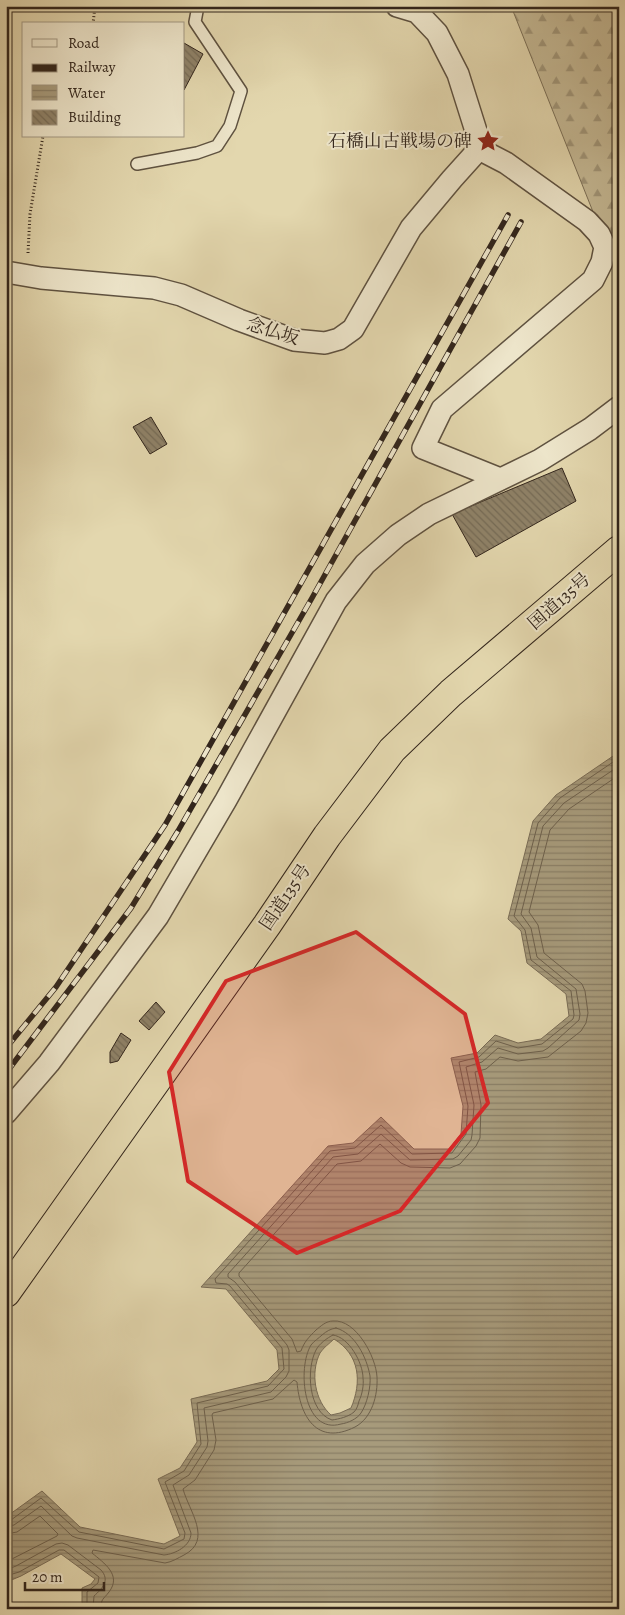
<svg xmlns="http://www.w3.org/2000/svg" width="625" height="1615" viewBox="0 0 625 1615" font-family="Alegreya,'Noto Serif JP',serif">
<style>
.forest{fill:url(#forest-firs);stroke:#7c7058}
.water{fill:url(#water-rules);stroke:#796c56;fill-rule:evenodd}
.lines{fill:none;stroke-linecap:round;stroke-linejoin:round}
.shore{stroke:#6d604c;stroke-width:1}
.building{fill:url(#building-back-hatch);stroke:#33261c}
.lane-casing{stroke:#5f5240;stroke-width:14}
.street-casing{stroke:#5f5240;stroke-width:24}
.highway-casing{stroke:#33261c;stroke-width:30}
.path{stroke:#33261c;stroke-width:3;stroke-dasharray:1 2.5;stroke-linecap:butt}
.lane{stroke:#ede5ca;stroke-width:11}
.street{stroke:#ede5ca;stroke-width:21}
.highway{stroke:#e3d7ae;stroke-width:28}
.rail-casing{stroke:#33261c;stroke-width:5.5}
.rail{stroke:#ede5ca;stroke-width:4;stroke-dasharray:11;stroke-linecap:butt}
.marked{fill:#d62828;fill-opacity:0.2;stroke:#d62828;stroke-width:4;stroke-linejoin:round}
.labels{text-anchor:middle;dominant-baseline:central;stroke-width:4;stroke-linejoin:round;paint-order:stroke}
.poi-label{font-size:18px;fill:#33261c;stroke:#ede5ca;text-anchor:end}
.street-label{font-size:18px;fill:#33261c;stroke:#ede5ca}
</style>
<defs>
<pattern id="forest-firs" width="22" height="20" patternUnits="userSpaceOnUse" patternTransform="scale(1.25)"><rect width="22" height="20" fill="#c5b995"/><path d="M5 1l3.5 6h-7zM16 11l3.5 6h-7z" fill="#a19679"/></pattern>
<pattern id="water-rules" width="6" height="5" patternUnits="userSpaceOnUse" patternTransform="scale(1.25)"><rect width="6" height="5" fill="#a79b7c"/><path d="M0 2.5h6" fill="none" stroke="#897e65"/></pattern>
<pattern id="building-back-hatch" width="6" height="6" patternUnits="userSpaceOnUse" patternTransform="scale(1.25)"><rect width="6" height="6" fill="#8f8268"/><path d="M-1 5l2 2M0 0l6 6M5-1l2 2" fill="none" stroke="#756a55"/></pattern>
</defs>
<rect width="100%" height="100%" fill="#e3d7ae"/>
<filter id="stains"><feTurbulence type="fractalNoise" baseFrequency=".004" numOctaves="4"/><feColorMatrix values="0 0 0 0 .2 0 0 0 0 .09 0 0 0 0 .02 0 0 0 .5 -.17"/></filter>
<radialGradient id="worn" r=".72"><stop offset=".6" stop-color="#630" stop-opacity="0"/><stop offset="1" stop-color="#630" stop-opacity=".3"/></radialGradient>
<polygon class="forest" points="511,6 619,6 619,277"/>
<path class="water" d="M619,752v857h-537v-21l9,-4 4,-5 -34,-25 -40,22 -12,5 -3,4v-68l36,-26 38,36 84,17 16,-8 -22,-57 22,-11 17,-26 -6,-43 76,-18 12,-12 -2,-19 -51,-61 -25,-2 127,-141 25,-3 28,-26 33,32h35l12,-15 2,-28 -12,-48 26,-5 18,-18 23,8 23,-4 28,-23 -3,-22 -39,-31 -6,-32 -13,-12 25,-98 23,-26zM334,1339c26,16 28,43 17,69l-11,5 -9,2c-16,-14 -21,-42 -11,-62 3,-5 10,-10 14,-14z"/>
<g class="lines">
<g class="shore">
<path d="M336,1328c19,5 31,30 34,48 1,11 -3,28 -9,37 -4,6 -13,10 -20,11 -38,11 -44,-56 -30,-79 3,-4 8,-7 11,-10 5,-4 8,-6 14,-7z"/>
<path d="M333,1335c16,2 30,28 30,43 1,7 -1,17 -4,23 -1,4 -2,8 -5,11 -6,5 -15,7 -22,8 -24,-8 -26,-51 -16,-70 3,-6 11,-12 17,-15z"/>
<polyline points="6,1521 11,1520 41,1498 79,1532 164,1549 184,1539 185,1533 165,1482 184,1471 201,1444 197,1403 268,1386 284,1369 282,1348 230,1286 227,1284 216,1283 215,1279 330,1151 355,1148 381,1125 412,1154 452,1153 466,1134 468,1106 459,1062 479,1057 496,1041 518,1048 542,1044 573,1019 574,1015 571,991 531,960 525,930 514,916 538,823 560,798 619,758"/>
<path d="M6,1527l8,-2 27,-19 31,30 5,2 87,17c11,-1 27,-9 27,-22l-18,-48 16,-10 18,-28 1,-6 -4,-33 67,-16 15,-15 3,-6v-21l-2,-5 -52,-63 -7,-5v-3l105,-117 25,-3 23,-20 29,26 43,-1 5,-3 13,-16 1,-5 2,-30 -8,-38 16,-5 16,-14 20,6 25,-3 5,-3 31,-28 1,-6 -4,-25 -39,-32 -6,-29 -10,-14 22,-88 21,-23 55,-37"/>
<polyline points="6,1534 17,1532 40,1516 58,1534 57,1536 6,1562"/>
<path d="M6,1570l10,-4 40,-22 6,-1 6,2 33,25c9,10 2,18 -7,26l-1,13"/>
<polyline points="6,1576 19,1572 59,1550 64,1550 99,1577 98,1583 87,1592 87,1609"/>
<path d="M101,1609c0,-11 2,-9 8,-17 13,-17 -5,-29 -17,-39l1,-3 72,13c7,-1 13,-5 19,-8 29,-15 5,-44 -1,-66l12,-9 19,-30 2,-10 -4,-25 1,-2 60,-14 21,-19 3,2c3,35 20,64 58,45 17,-9 23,-32 22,-50 -1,-20 -21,-58 -44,-56 -7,0 -12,5 -17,9 -7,7 -12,12 -15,21l-4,1 -5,-13 -53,-63v-3l98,-109 24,-3 19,-17 21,19 9,4 40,1 10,-4 16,-18 4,-8 1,-33 -6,-33 11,-3 14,-12 18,4 30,-4 33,-26 5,-8 2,-10 -3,-22 -3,-7 -38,-31 -6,-28 -9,-13 21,-82 19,-21 50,-34"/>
</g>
</g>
<g class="building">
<polygon points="184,43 203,54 184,90"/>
<polygon points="151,417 167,444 150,454 133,427"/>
<polygon points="562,468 576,501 476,557 452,514"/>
<polygon points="156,1002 165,1012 149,1030 139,1021"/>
<polygon points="121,1033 131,1040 118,1061 110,1063 110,1052"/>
</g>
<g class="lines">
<defs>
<polyline id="lane" points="137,164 197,153 217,146 230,126 241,91 195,22 198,6"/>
<g id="street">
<polyline points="397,6 417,12 437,33 458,74 476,131 479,149"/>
<polyline points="479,149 506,163 587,221 599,234 605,247 602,262 593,280 442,409 423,448 500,479"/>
<polyline points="6,272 41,278 154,288 181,295 239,320 294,340 325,343 339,339 353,329 411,228 452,179 479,149"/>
<polyline points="6,1113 49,1063 158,916 226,800 336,601 365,564 398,535 429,514 540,460 590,429 619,407"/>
</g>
<polyline id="highway" points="6,1293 267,925 327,836 392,750 451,693 619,550"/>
</defs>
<use href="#lane" class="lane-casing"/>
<use href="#street" class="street-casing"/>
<use href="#highway" class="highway-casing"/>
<g class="path">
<polyline points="93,24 95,6"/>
<polyline points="28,253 30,214 43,136"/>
</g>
<use href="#lane" class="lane"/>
<use href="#street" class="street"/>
<use href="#highway" class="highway"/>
<defs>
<g id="rail">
<polyline points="6,1048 56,987 165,825 508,215"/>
<polyline points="6,1073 131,908 178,831 312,598 521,222"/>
</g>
</defs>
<use href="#rail" class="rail-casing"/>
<use href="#rail" class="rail"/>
</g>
<path class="marked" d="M356,932l109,82 23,89 -88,108 -103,42 -109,-72 -19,-109 57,-91z"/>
<defs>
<symbol id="sight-bare" viewBox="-9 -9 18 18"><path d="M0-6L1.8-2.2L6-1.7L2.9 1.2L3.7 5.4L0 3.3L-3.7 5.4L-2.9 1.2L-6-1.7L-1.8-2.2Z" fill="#8f2418" stroke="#ede5ca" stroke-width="2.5" paint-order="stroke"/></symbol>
</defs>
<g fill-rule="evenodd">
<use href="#sight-bare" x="472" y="125" width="32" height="32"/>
</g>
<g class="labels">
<g class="poi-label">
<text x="472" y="141">石橋山古戦場の碑</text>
</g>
<g class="street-label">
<text transform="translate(273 331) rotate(17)">念仏坂</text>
<text transform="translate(559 601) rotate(-41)">国道135号</text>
<text transform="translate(285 897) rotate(-56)">国道135号</text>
</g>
</g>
<rect width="625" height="1615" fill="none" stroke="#e3d7ae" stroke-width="25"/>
<rect x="8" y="8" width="610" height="1600" fill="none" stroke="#33261c" stroke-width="2.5"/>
<rect x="12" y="12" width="600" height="1590" fill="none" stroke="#33261c"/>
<rect x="22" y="22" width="162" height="115" fill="#ede5ca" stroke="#a39984"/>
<rect x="32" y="39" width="25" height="8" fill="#ede5ca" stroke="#a39984"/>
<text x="68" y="48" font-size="15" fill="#33261c">Road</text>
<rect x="32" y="64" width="25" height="8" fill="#33261c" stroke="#a39984"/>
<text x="68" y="72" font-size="15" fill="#33261c">Railway</text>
<rect x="32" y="85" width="25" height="15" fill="url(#water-rules)" stroke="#a39984"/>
<text x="68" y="98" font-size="15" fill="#33261c">Water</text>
<rect x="32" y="110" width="25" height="15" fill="url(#building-back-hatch)" stroke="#a39984"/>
<text x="68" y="122" font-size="15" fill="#33261c">Building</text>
<path d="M25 1582v8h79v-8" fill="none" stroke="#33261c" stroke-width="2.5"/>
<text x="32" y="1582" font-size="15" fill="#33261c" stroke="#ede5ca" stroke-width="4" paint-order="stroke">20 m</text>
<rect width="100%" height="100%" filter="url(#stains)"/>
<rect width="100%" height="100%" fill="url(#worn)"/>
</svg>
